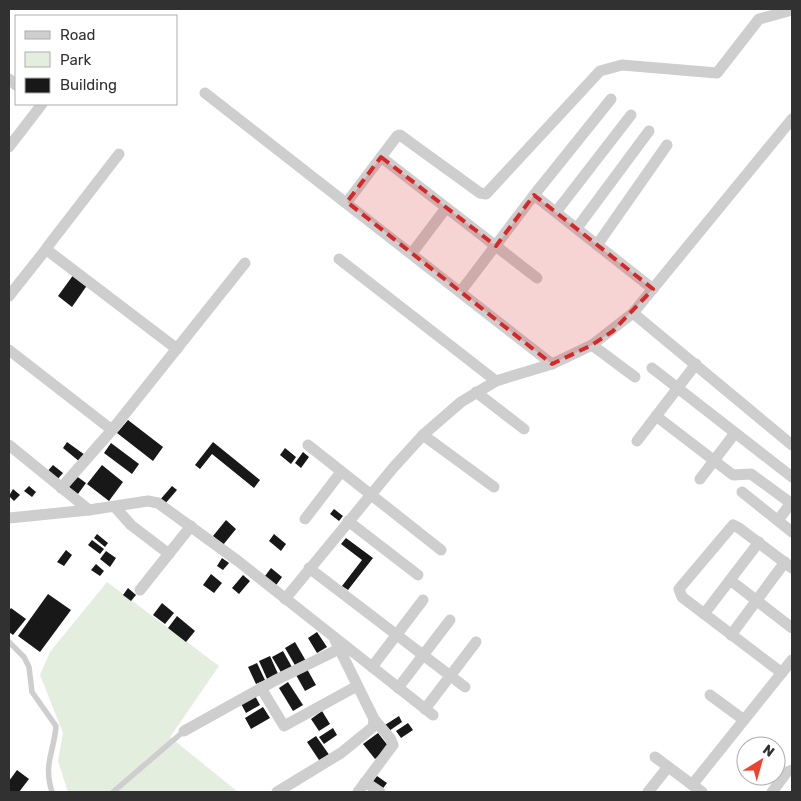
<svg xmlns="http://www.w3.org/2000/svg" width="801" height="801" viewBox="0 0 801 801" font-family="Rubik,sans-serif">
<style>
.green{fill:#e4eedf}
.building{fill:#181818}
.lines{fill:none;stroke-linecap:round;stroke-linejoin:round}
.lane{stroke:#cecece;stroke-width:5.5}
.street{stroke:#cecece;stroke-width:11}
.marked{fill:#d62828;fill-opacity:0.2;stroke:#d62828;stroke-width:4;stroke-dasharray:10 6;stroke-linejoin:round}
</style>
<rect width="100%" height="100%" fill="#fff"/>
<polygon class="green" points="107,582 219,666 170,737 238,792 68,792 58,761 63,733 40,675 50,652"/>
<g class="building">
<polygon points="74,274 88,284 72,307 58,296"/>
<polygon points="128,420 163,447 153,461 117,433"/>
<polygon points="67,442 85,455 80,462 63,448"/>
<polygon points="213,442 260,480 254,488 212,454 200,469 195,465"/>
<polygon points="111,443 139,464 132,474 104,453"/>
<polygon points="285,448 296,457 291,464 280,455"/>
<polygon points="303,452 309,457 301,468 295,463"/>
<polygon points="53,465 63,473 56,481 46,473"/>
<polygon points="102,465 123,482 109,501 87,484"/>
<polygon points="75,475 86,483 78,494 67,486"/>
<polygon points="29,486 36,492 32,497 24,491"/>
<polygon points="172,486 177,490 164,505 159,501"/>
<polygon points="13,489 20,495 14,501 9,496"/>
<polygon points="334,509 343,516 339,521 330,514"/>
<polygon points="226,520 236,529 223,545 213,536"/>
<polygon points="97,534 108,543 105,547 94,538"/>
<polygon points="274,534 286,544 281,551 269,541"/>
<polygon points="346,538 373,558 348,590 342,586 362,560 341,544"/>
<polygon points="92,540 104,549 100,554 88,545"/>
<polygon points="66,550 72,555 64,566 57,562"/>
<polygon points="106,551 116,558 110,567 100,559"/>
<polygon points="222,558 229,563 223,570 217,566"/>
<polygon points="96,564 104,571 100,576 91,570"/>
<polygon points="271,568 282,577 274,588 262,580"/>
<polygon points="211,574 222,583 214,593 203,585"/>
<polygon points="243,575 250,581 239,594 232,588"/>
<polygon points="128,588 136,595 131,601 123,595"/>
<polygon points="48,594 71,610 40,652 18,636"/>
<polygon points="162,603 174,613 165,624 153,615"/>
<polygon points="11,608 26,619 13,635 9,632 9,611"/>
<polygon points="177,616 195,631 186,642 168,628"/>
<polygon points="317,632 327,647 317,653 308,638"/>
<polygon points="295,642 306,661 296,667 285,648"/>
<polygon points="283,651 293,669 282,674 272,657"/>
<polygon points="270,656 279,676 268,681 259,661"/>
<polygon points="257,663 265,680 256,684 248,667"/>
<polygon points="307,669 316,685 305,691 296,675"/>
<polygon points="288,682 303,705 293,711 279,688"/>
<polygon points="254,694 260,705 246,713 240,702"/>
<polygon points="263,707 270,718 251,729 245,718"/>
<polygon points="322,711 330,724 319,731 311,719"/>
<polygon points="399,716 402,722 389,731 385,725"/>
<polygon points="408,723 413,730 401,738 396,731"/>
<polygon points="333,728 337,735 324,744 319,737"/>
<polygon points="378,733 389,747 375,759 363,744"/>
<polygon points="316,736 330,756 321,763 307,742"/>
<polygon points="17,770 29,779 19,792 9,792 9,781"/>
<polygon points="377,776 387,783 381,791 371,784"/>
</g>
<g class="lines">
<g class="lane">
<path d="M9,642l15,15 5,10 3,25 24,34c-2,27 -13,37 -4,66"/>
<polyline points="113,792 184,731"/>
</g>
<g class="street">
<polyline points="9,79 16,85"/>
<polyline points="205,93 552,364"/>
<polyline points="9,147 42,104"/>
<polyline points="119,154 48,246 47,250 177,349"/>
<polyline points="381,157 537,278"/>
<polyline points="534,195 653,289"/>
<polyline points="347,202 397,136 400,135 480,193 486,194 600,71 622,65 717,73 759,19 792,10"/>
<polyline points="556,212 631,115"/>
<polyline points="577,228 649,131"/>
<polyline points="597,245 667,145"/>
<polyline points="412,253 446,208"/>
<polyline points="339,259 496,381"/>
<polyline points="461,291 534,195 611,99"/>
<polyline points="9,296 47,248"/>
<polyline points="633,313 792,445"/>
<polyline points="592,345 635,377"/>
<polyline points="9,350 112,430"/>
<polyline points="652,368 792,477"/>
<polyline points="476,392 524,429"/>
<polyline points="656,416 733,475 751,474 792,504"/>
<polyline points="423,435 494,487"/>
<polyline points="637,441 696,364"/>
<polyline points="9,445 89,510"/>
<polyline points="308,445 441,550"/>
<polyline points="700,479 735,433"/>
<polyline points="61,488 112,430 245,263"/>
<polyline points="742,492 792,532"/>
<polyline points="115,507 131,525 169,554"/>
<polyline points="9,518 89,510 148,501 158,503 238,561 433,715"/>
<polyline points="305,519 341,472"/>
<polyline points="778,520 792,502"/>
<polyline points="348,521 418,575"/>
<polyline points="309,568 465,687"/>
<polyline points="730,580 792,628"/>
<polyline points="140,590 191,526"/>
<polyline points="285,599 393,468 423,435 461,402 496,381 552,364 592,345 633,313 792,119"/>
<polyline points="704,614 759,542"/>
<polyline points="731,635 785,562"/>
<polyline points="372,667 423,600"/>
<polyline points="782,673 682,597 679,589 733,525 739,528 792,568"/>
<polyline points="261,688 284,726 357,686"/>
<polyline points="398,688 450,620"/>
<polyline points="710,695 744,720"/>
<polyline points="425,709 476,642"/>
<polyline points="184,731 274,681 339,649"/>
<polyline points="655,757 702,792"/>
<polyline points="365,782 380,792"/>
<polyline points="692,785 792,660"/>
<polyline points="277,792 341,753 373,727 374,719 335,640"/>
<polyline points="358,792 393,745 390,738 374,719"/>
<polyline points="648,792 668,767"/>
<polyline points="772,792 787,772 792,770"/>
</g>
</g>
<path class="marked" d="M381,157l115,89 38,-51 119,94 -40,42 -21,14 -40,19 -205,-162z"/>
<rect width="801" height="801" fill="none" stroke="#313131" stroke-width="20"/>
<rect x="15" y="15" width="162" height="90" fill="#ffffff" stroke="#adadad"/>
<rect x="25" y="31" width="25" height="8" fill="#cecece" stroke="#adadad"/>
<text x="60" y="40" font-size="15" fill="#313131">Road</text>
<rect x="25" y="52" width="25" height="15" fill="#e4eedf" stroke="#adadad"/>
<text x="60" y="65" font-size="15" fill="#313131">Park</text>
<rect x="25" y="78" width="25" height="15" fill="#181818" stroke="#adadad"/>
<text x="60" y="90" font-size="15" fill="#313131">Building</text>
<g transform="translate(761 761) rotate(37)"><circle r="24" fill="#ffffff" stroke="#adadad"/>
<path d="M0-4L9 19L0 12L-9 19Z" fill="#ea4331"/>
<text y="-8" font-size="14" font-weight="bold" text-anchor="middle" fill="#313131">N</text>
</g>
</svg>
